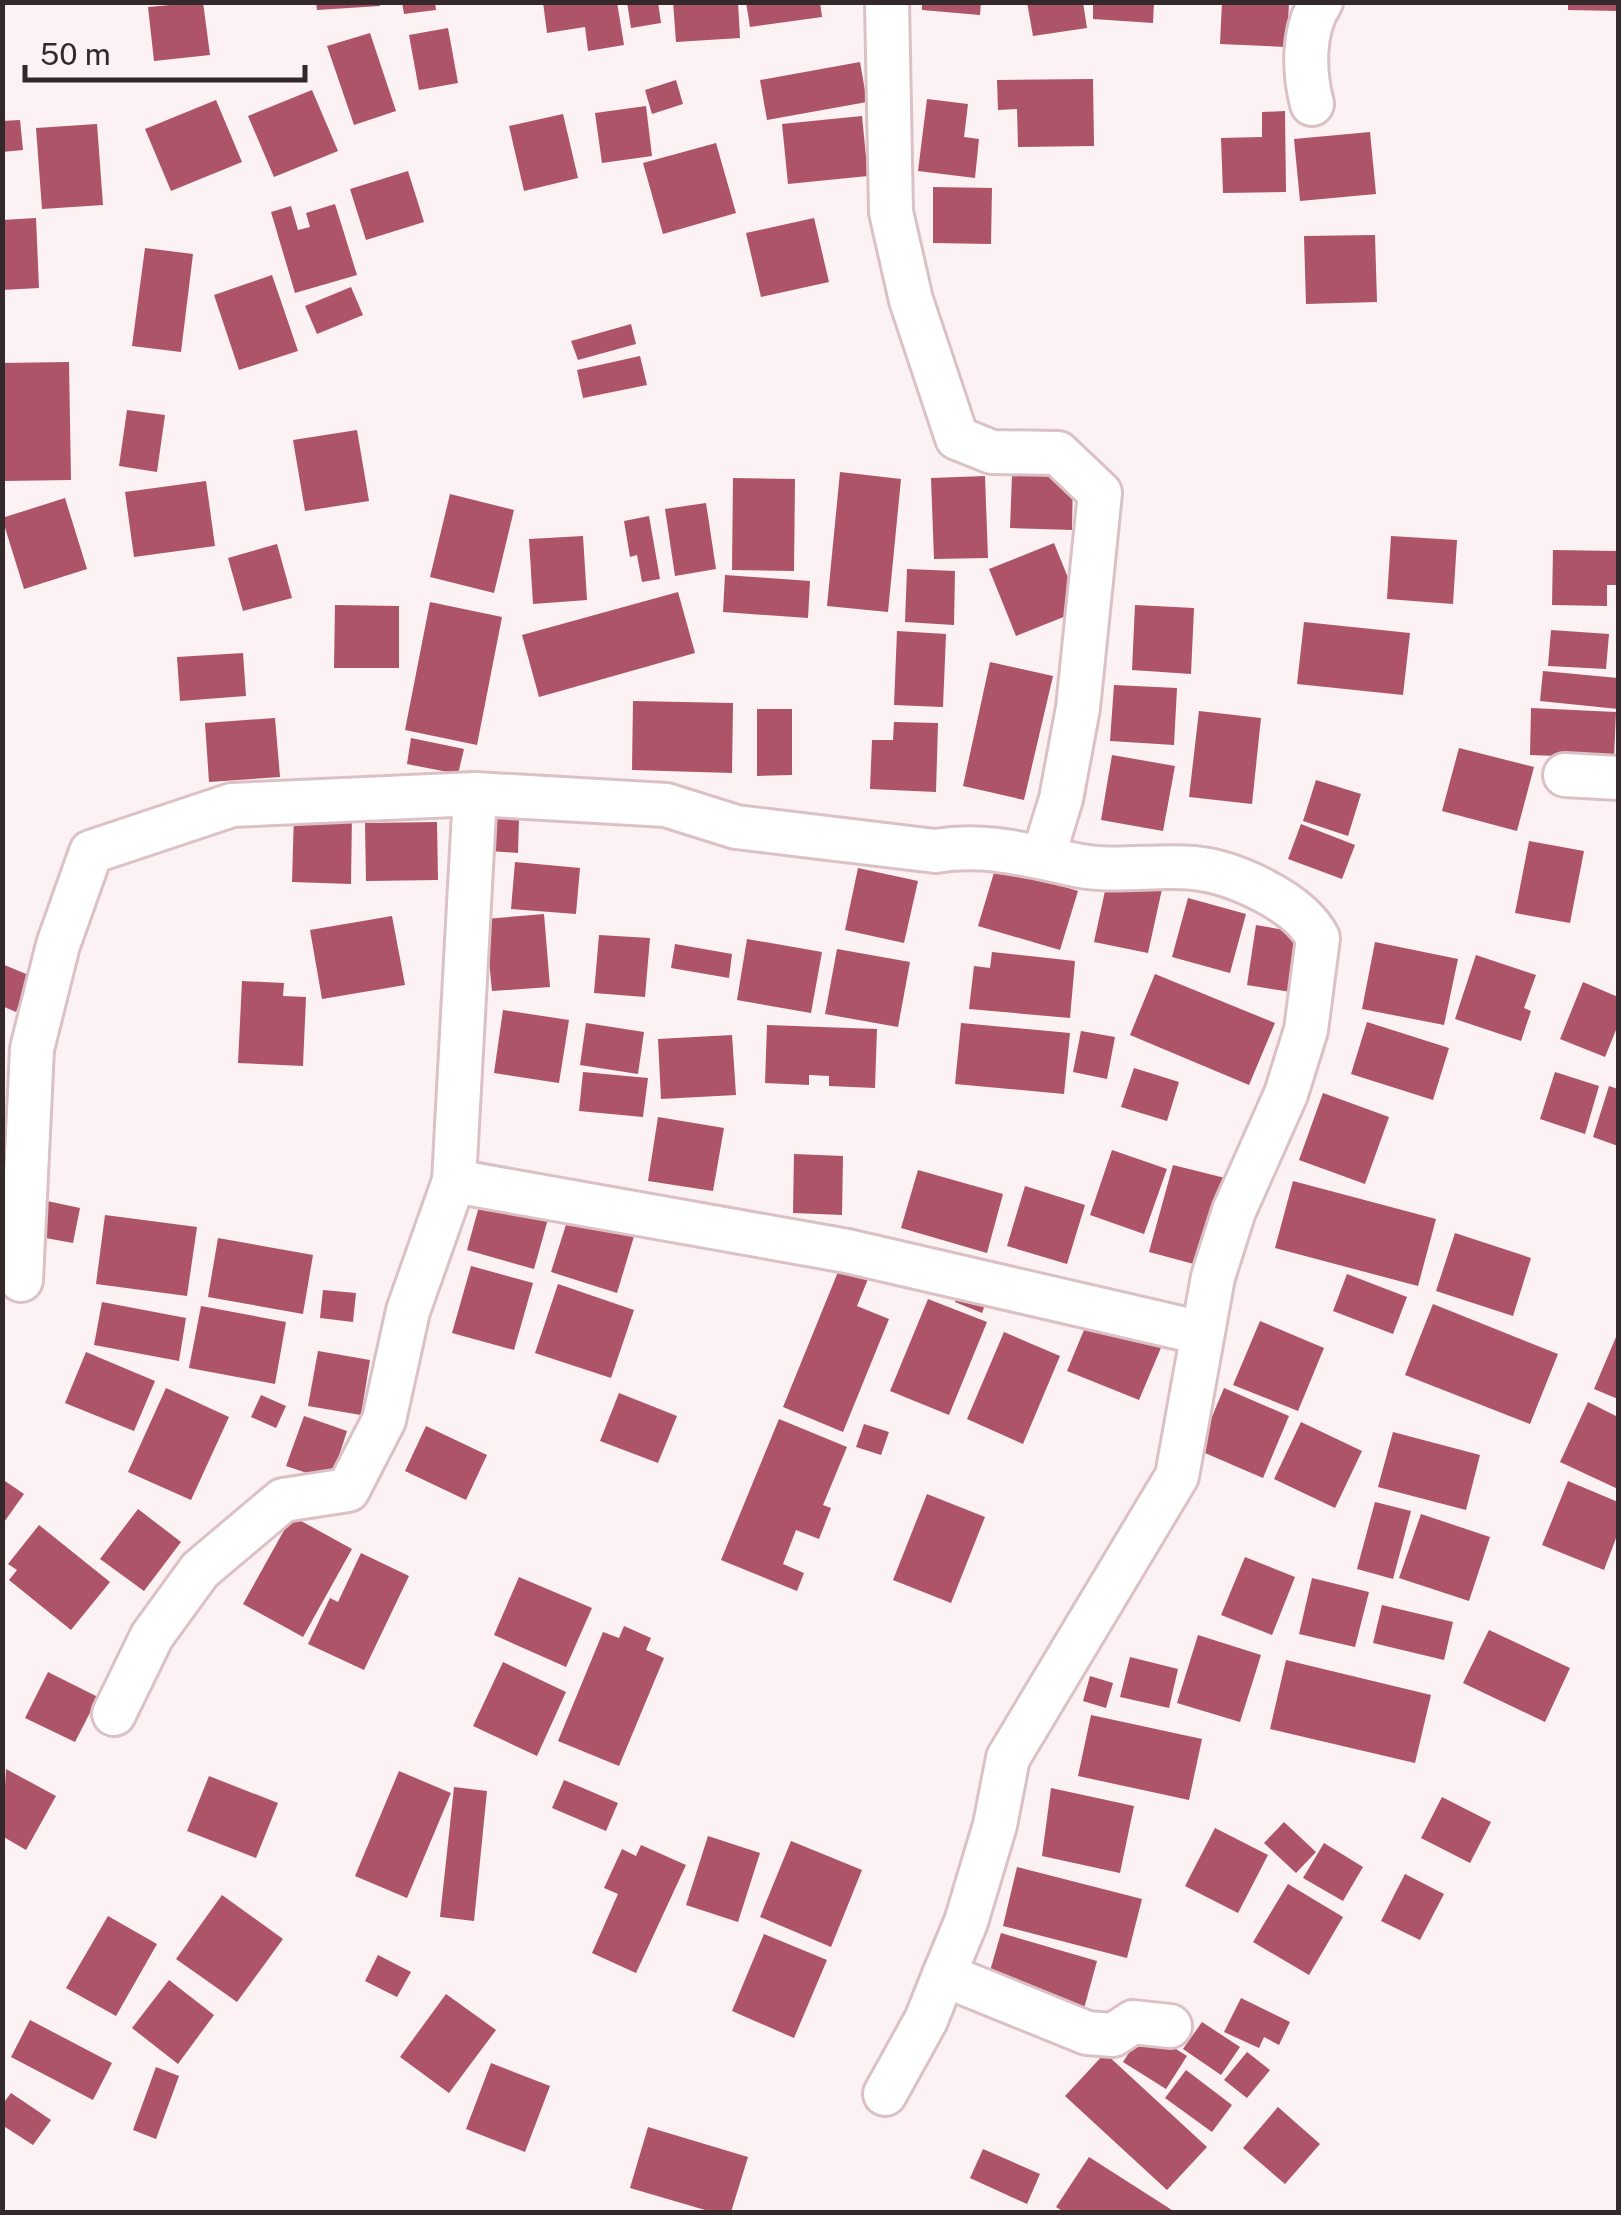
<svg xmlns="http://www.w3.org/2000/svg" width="1621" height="2215" viewBox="0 0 1621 2215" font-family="'Public Sans',sans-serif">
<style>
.building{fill:#ad5469}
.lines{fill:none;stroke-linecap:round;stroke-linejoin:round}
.minor-casing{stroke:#dbc1c5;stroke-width:48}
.minor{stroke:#fff;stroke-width:42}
</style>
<rect width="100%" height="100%" fill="#fcf1f3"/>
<g class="building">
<polygon points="203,2 210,55 154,61 148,7"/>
<polygon points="316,2 380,2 380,6 317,10"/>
<polygon points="402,2 435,2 436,10 404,14"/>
<polygon points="543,2 617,2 624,45 588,51 585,27 547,33"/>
<polygon points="627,2 658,2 661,23 631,28"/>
<polygon points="673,2 738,2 740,38 676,42"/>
<polygon points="746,2 820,2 822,17 750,27"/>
<polygon points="922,2 981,2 980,15 922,10"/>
<polygon points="1027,2 1083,2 1087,28 1033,36"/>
<polygon points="1093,2 1154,2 1153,23 1093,19"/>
<polygon points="1222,2 1289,2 1287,47 1220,44"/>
<polygon points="1568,2 1618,2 1618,11 1568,10"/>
<polygon points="448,28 458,83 419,90 409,35"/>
<polygon points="370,33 396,111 354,125 327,46"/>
<polygon points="860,62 867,102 767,120 760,80"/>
<polygon points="1093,79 1094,146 1018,147 1017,109 998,110 997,80"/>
<polygon points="676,80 683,104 652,114 645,90"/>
<polygon points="312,90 338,151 274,177 248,116"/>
<polygon points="927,99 968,104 964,137 979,139 975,178 918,171"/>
<polygon points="216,100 242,162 171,191 145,129"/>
<polygon points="646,106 652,156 602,163 595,113"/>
<polygon points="1285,111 1286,192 1223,193 1221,138 1262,137 1262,112"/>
<polygon points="563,114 578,178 524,191 509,126"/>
<polygon points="862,116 868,176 788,184 782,124"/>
<polygon points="20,120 23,150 2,152 2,121"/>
<polygon points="97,124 103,205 42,209 36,128"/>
<polygon points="1370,132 1376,194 1300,201 1294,139"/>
<polygon points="716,143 736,213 663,234 643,163"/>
<polygon points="408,171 424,222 366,240 350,189"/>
<polygon points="933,187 992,188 991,244 933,243"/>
<polygon points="335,204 357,275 295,293 271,212 291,206 298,230 310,227 306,213"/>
<polygon points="36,218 39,288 2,290 2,220"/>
<polygon points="814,218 829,282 761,297 746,233"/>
<polygon points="1375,235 1377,302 1306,304 1304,236"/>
<polygon points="145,248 193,254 181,352 132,346"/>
<polygon points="272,275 298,351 239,370 214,295"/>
<polygon points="351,287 363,315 317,334 305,306"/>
<polygon points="631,324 636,344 578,360 571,341"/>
<polygon points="640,356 647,385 583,398 577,370"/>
<polygon points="69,362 71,480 4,481 2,363"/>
<polygon points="127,410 165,415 157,472 119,466"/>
<polygon points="357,430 369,501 305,511 293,440"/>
<polygon points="840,472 901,479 888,612 827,606"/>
<polygon points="1012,475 1073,477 1072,530 1010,528"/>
<polygon points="985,476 988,558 934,559 931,478"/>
<polygon points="733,478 795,479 794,571 732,570"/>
<polygon points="206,481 215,546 134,557 125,492"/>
<polygon points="450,494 514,510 494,593 430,577"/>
<polygon points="65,498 87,569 24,589 2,518"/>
<polygon points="706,503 716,569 675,576 665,509"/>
<polygon points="649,516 660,579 642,582 637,555 630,557 624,521"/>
<polygon points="583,536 587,600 533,604 529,539"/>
<polygon points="1391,536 1457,540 1453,604 1387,599"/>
<polygon points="1054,543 1081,610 1016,636 989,569"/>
<polygon points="277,544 292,598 243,611 228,558"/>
<polygon points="1553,550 1618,551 1618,585 1607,585 1607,606 1552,605"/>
<polygon points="907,569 955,571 954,625 905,622"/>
<polygon points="725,575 810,581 808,618 723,612"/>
<polygon points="678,592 695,653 539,697 522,635"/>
<polygon points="430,602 502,617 477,745 405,730"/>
<polygon points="335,605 399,606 399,668 334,668"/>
<polygon points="1135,605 1194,608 1191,674 1132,670"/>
<polygon points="1304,622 1410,633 1403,695 1297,684"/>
<polygon points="1551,630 1609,634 1606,669 1548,666"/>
<polygon points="897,631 946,634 943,707 894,705"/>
<polygon points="243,653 246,696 180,701 177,657"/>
<polygon points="990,662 1053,676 1024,800 963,786"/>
<polygon points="1543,671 1618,678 1618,709 1540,701"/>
<polygon points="1114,685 1177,688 1174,745 1110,741"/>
<polygon points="633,701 733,703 732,773 632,770"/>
<polygon points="1531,708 1616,712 1614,758 1530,755"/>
<polygon points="757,709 792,709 792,775 757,776"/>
<polygon points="1199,711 1261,718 1252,804 1189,797"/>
<polygon points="275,718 280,777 209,782 205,723"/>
<polygon points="894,722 938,723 936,792 870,789 872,740 893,740"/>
<polygon points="411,738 464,749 458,774 407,764"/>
<polygon points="1459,748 1534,767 1517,831 1442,811"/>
<polygon points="1112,755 1175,766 1163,831 1101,820"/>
<polygon points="1316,780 1361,794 1348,836 1303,821"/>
<polygon points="294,813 352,813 351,884 292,882"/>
<polygon points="491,817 519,818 518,853 490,851"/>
<polygon points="437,822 438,880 366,881 365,823"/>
<polygon points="1301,824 1355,845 1342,879 1288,859"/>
<polygon points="1529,841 1584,851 1570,923 1515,913"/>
<polygon points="515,862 580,868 576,914 511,909"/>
<polygon points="996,866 1078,891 1060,950 978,926"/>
<polygon points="858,868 918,881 904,943 845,930"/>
<polygon points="1108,877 1162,889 1148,953 1094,942"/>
<polygon points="1188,898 1246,914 1230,973 1172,957"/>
<polygon points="544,914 550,987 492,991 485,919"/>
<polygon points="392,916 405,985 322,999 310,930"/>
<polygon points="1256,925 1313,935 1304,994 1247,985"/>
<polygon points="599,935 650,938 645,997 594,993"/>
<polygon points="747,939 822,952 811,1013 737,1000"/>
<polygon points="1375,942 1458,959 1444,1025 1362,1009"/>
<polygon points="675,944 732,954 729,978 671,968"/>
<polygon points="837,949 910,962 898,1027 825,1014"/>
<polygon points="992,952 1075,961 1070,1018 969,1009 974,966 990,968"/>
<polygon points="1476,955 1536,975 1524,1008 1531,1011 1521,1041 1455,1019"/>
<polygon points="2,964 31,976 16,1012 2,1006"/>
<polygon points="1155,974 1275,1023 1249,1085 1130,1035"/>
<polygon points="242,981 284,983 283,996 306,997 303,1066 238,1063"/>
<polygon points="1583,982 1618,997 1618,1025 1605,1057 1560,1039"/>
<polygon points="503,1010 569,1020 559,1083 494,1073"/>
<polygon points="1367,1022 1449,1048 1433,1100 1351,1074"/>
<polygon points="586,1023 644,1032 638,1074 580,1065"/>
<polygon points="961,1023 1070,1033 1064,1094 955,1084"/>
<polygon points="767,1025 877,1029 875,1088 829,1086 829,1076 809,1075 809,1085 765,1083"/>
<polygon points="1081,1031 1115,1037 1107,1079 1073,1072"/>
<polygon points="732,1035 736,1095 661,1099 658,1039"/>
<polygon points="1134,1068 1179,1082 1167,1121 1121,1107"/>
<polygon points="583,1072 648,1078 643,1117 579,1111"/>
<polygon points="1555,1072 1599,1086 1585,1134 1540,1119"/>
<polygon points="1609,1086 1618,1089 1618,1146 1593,1137"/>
<polygon points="1323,1093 1389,1117 1365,1184 1299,1160"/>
<polygon points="658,1117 724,1128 713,1191 648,1181"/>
<polygon points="1112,1150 1167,1169 1144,1234 1090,1215"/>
<polygon points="794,1154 843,1156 842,1215 793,1213"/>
<polygon points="1173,1165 1229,1179 1205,1267 1149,1252"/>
<polygon points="918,1170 1003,1194 987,1253 901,1228"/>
<polygon points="1293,1181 1436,1219 1418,1286 1275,1248"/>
<polygon points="1025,1186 1085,1205 1067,1264 1007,1246"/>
<polygon points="481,1199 548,1219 534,1269 467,1250"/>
<polygon points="47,1201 80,1208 73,1243 40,1237"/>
<polygon points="570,1212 635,1233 617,1293 551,1272"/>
<polygon points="105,1215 197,1227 187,1296 96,1284"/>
<polygon points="1455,1233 1531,1258 1513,1316 1436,1291"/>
<polygon points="218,1238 313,1255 303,1314 208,1297"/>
<polygon points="471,1266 533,1283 514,1350 452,1333"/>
<polygon points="840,1267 868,1279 857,1306 889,1319 843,1432 783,1407"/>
<polygon points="1347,1274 1407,1297 1393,1334 1333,1311"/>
<polygon points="558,1284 634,1310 611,1378 535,1353"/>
<polygon points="963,1284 989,1294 982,1313 955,1302"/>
<polygon points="323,1290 356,1293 353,1322 320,1318"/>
<polygon points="928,1299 987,1322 949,1415 890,1391"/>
<polygon points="102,1302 186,1318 179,1361 94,1345"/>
<polygon points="1433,1304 1558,1354 1530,1424 1405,1375"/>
<polygon points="201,1306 286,1322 275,1384 189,1368"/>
<polygon points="1091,1313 1163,1343 1139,1400 1067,1371"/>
<polygon points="1260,1321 1324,1348 1298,1411 1233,1385"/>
<polygon points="1004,1332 1060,1356 1023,1444 967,1419"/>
<polygon points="1616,1337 1618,1338 1618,1399 1594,1389"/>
<polygon points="318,1351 370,1360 361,1415 308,1406"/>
<polygon points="86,1352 155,1381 134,1431 65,1403"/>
<polygon points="166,1388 229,1417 191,1500 128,1472"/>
<polygon points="1224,1388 1289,1416 1263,1478 1198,1450"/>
<polygon points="619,1393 677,1416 658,1463 600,1441"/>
<polygon points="261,1395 286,1406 276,1428 251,1417"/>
<polygon points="1588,1402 1618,1417 1618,1489 1560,1462"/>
<polygon points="304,1416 347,1431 331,1481 286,1466"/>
<polygon points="779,1419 847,1447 823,1505 831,1508 819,1539 796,1530 783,1564 804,1573 797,1591 721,1560"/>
<polygon points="1301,1422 1362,1451 1335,1508 1274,1479"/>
<polygon points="864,1424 889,1432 881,1455 856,1447"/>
<polygon points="426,1426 487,1455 466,1500 405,1471"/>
<polygon points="1393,1432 1480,1455 1466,1510 1378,1487"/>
<polygon points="2,1479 24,1494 2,1525"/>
<polygon points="1568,1481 1618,1502 1618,1533 1604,1570 1542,1545"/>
<polygon points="927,1494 985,1517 951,1603 893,1580"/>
<polygon points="1375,1502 1411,1511 1393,1579 1357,1569"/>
<polygon points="138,1509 181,1542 144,1591 100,1559"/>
<polygon points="1421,1514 1490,1537 1469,1601 1399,1578"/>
<polygon points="292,1516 352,1549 303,1637 243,1604"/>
<polygon points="39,1525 110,1582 71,1630 9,1580 17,1570 8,1564"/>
<polygon points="361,1553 409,1576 364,1670 308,1644 330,1598 338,1602"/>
<polygon points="1245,1557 1295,1577 1272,1635 1221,1615"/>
<polygon points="519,1577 592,1608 566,1667 494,1635"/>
<polygon points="1312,1578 1369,1592 1355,1647 1299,1634"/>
<polygon points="1382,1605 1453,1622 1444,1660 1373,1643"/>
<polygon points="624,1626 651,1638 646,1650 664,1658 619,1766 558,1741 603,1632 619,1638"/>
<polygon points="1489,1630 1570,1668 1545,1722 1463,1683"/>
<polygon points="1198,1635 1261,1655 1240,1722 1177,1703"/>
<polygon points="1130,1657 1178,1669 1169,1708 1120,1697"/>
<polygon points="1286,1660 1431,1695 1415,1763 1270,1729"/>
<polygon points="503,1662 566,1692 537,1756 473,1726"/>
<polygon points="48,1672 98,1697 75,1742 25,1718"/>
<polygon points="1090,1676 1113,1683 1106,1708 1083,1701"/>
<polygon points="1091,1715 1202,1739 1189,1800 1078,1776"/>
<polygon points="6,1769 56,1796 26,1850 2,1836"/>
<polygon points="399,1771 451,1793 407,1898 355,1876"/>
<polygon points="209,1776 278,1803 256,1858 187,1831"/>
<polygon points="564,1780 618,1803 606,1831 552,1808"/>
<polygon points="454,1787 487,1791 474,1921 440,1917"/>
<polygon points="1051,1788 1134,1806 1120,1873 1042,1856"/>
<polygon points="1442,1797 1491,1822 1470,1863 1421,1838"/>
<polygon points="1284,1822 1316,1852 1296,1873 1264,1843"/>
<polygon points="1215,1828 1268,1855 1238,1913 1185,1886"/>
<polygon points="708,1836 760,1853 738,1922 686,1905"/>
<polygon points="791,1841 862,1870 831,1947 760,1917"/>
<polygon points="1324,1843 1363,1867 1343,1901 1303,1878"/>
<polygon points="641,1845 686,1865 636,1973 592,1953 618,1894 604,1888 622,1849 636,1856"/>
<polygon points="1017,1867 1142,1899 1127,1958 1003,1926"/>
<polygon points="1405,1874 1444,1894 1420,1940 1381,1921"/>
<polygon points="1288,1884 1343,1917 1309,1975 1253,1942"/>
<polygon points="222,1895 283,1939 237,2002 176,1959"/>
<polygon points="108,1916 157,1944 116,2016 66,1988"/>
<polygon points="1001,1933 1097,1961 1082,2016 985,1988"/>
<polygon points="764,1934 827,1960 794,2038 732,2011"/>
<polygon points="378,1955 411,1972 397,1997 365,1981"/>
<polygon points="169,1980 214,2015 178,2064 132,2028"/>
<polygon points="446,1994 496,2030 449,2093 400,2057"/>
<polygon points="1241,1998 1290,2022 1279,2045 1264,2037 1259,2048 1224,2032"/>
<polygon points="30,2020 112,2063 93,2100 11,2057"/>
<polygon points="1202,2022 1240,2047 1221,2075 1183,2049"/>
<polygon points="1144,2029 1187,2056 1166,2089 1123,2062"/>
<polygon points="1247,2052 1270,2070 1247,2098 1224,2080"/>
<polygon points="1105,2053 1207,2147 1167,2190 1065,2096"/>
<polygon points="491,2063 550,2086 525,2152 466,2129"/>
<polygon points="156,2067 179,2076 156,2139 133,2130"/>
<polygon points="1186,2070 1232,2105 1212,2132 1165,2098"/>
<polygon points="11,2093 51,2120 33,2145 2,2125 2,2105"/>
<polygon points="1278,2107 1320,2144 1285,2184 1243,2148"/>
<polygon points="648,2127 748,2157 731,2212 712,2212 630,2188"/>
<polygon points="983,2149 1040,2174 1027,2204 970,2178"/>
<polygon points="1089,2157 1175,2212 1064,2212 1056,2207"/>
</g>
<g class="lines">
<defs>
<g id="minor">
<polyline points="887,2 891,212 911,300 957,438 992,452 1058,453 1100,493 1078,708 1061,799 1044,854"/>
<path d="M1312,104c-8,-31 -10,-73 9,-102"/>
<polyline points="1565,775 1618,778"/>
<polyline points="454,1181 847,1251 1202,1333"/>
<path d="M21,1280l11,-231 26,-104 33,-93 141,-47 243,-11 191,11 70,22 199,24c49,-8 89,3 136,13 41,10 83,0 123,4 40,4 106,34 124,70l-12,92 -20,64 -52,117 -21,66 -36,199 -169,282 -13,67 -29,97 -22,53 143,58 26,2 20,-13 37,4"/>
<polyline points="114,1714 152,1636 200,1570 283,1500 348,1490 384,1420 408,1311 454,1181 475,794"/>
<polyline points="885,2094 926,2020 944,1975"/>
</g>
</defs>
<use href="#minor" class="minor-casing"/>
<use href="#minor" class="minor"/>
</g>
<rect width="1621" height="2215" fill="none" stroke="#33292b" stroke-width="10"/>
<path d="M25 65v15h280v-15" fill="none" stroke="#33292b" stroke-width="5"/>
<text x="40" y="65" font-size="30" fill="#33292b" stroke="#fcf1f3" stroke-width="8" paint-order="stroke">50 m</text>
</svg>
